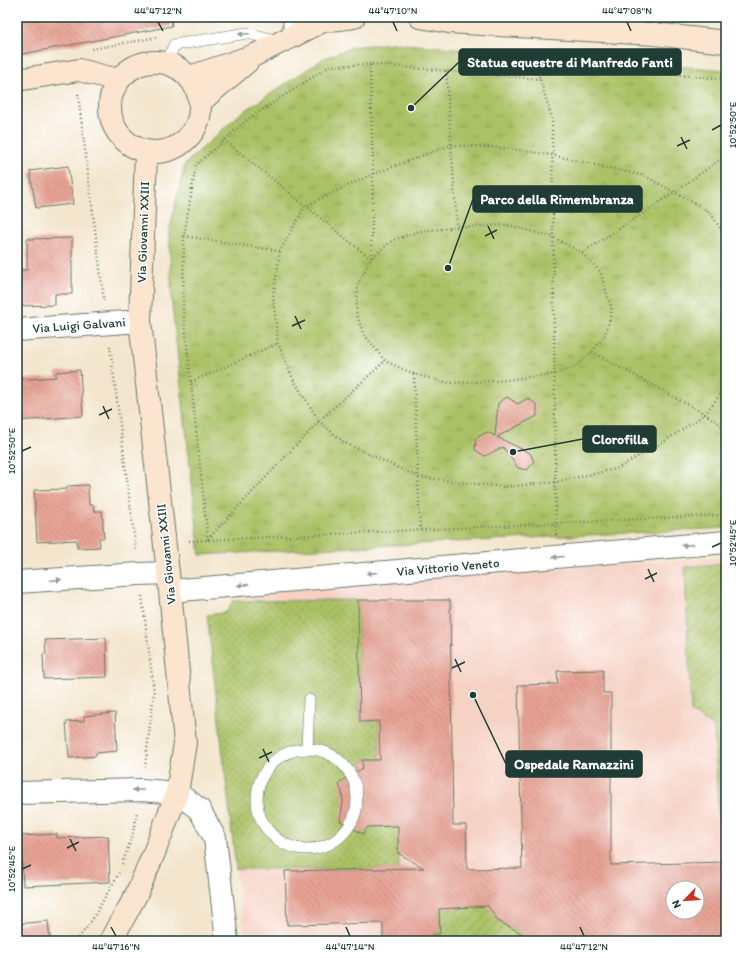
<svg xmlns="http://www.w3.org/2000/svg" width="743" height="958" viewBox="0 0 743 958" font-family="Itim,sans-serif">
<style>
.built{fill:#f6d2c5;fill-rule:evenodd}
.grass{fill:url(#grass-dots);stroke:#657f4c}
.park{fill:url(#park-tufts);stroke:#657f4c}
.garden{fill:url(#garden-furrows);stroke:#657f4c}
.building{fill:url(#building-back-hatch);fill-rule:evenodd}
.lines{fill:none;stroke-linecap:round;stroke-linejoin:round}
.lane-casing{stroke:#69786a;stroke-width:12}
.street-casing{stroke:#69786a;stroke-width:24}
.secondary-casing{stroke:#69786a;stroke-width:24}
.path{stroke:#69786a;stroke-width:2.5;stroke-dasharray:1 3;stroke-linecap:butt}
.lane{stroke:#fff;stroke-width:11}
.street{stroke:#fff;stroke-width:22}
.secondary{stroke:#fce5cf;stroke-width:22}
.oneway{fill:#8f9e9a}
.ticks{fill:none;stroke:#1f3d34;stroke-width:1.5}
.labels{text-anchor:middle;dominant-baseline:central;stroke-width:3;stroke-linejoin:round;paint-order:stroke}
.street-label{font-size:13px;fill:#1f3d34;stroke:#fff}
.leader{fill:none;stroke:#1f3d34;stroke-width:1.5}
.callout-dot{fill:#1f3d34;stroke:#fff;stroke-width:1.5}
.callout{fill:#1f3d34;stroke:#1f3d34;stroke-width:1.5}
.callout-label{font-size:14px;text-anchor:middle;font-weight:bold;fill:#fff}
.neatline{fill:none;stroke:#1f3d34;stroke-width:1.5}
.ticks-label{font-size:10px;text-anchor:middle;fill:#1f3d34}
</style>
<defs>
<pattern id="grass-dots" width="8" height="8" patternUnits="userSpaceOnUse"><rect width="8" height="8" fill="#abc165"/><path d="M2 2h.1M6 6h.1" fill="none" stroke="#8b9e54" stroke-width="1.8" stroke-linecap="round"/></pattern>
<pattern id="park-tufts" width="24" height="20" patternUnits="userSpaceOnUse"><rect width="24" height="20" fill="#abc165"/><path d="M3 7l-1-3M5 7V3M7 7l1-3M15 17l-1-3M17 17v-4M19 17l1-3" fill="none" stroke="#8b9e54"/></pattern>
<pattern id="garden-furrows" width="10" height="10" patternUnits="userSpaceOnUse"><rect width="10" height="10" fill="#abc165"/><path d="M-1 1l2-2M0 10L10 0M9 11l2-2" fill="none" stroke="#8b9e54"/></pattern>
<pattern id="building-back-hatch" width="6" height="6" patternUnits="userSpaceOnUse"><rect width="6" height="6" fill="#e8a394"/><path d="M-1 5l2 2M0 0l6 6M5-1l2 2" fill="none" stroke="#bb867a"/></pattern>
</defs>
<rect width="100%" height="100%" fill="#fff"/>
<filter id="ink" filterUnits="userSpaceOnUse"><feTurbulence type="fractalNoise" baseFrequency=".025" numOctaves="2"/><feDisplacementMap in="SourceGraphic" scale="8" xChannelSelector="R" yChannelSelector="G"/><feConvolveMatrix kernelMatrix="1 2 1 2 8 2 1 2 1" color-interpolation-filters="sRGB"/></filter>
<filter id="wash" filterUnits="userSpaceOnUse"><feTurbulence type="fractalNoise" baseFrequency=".012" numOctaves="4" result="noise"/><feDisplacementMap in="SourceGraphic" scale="16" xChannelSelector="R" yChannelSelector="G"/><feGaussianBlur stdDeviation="0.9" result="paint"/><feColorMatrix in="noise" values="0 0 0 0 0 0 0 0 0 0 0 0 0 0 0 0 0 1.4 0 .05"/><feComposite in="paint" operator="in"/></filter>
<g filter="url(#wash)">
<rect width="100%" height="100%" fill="#f3e6cd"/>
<path class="built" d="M726,558v383h-480l-10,-72 -29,-254 20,-3 6,-11 13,-14zM673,888h24v24h-24z"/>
<polygon class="grass" points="358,600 360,721 379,721 380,760 362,760 368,827 398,826 399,869 236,869 207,615 227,612 233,601"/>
<polygon class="park" points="392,43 726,70 726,528 200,555 172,305 169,232 185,164 240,114 323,59 351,47"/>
<g class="garden">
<polygon points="726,563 726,821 719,822 714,727 691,712 685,567"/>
<polygon points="491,906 498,921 536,941 433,941 433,934 440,933 439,909"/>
</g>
<g id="blocks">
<g class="building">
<polygon points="17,17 171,17 172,26 17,55"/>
<polygon points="68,166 73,204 36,208 30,171"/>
<polygon points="72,238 72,294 55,294 55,305 17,306 17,270 27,270 27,239"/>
<polygon points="80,370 83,416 17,421 17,380 56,377 56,372"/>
<polygon points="507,397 518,404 528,398 537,405 537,416 497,437 530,453 534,462 527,470 518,468 503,447 485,456 475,450 476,438 487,432 495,436 498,403"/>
<polygon points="88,485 89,505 93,505 94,511 102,511 104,538 99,538 100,547 77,548 77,540 37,542 34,490 67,489 67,486"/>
<path d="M358,600h92l3,225h13l1,44 55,-1 -4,-183 40,-1 -1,-13 46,-1v23h8v172l115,-3v79h-190l-38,-20 -10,-15 -49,3 1,25h-7v7h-50v-18l-96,2 -2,-54 139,-3 -26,-15v-27l-30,1 -5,7 -23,-13 3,-19 -1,-10 -4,-9 25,-15 -1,-8h18l-1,-39 -19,1zM673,888h24v24h-24z"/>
<polygon points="106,638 107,677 44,679 43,654 46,654 45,640"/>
<polygon points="115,713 117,751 96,753 96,756 69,758 66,722 84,721 84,716"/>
<polygon points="57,834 57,838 108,836 110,882 23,886 21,836"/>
<polygon points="48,921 50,941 17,941 17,924"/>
</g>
</g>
</g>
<g filter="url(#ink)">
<use href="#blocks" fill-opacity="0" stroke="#69786a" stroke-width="1"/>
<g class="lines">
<defs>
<g id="lane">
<polyline points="167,63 174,45 247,33 279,41"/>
<polyline points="307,749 309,700"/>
<circle cx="307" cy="799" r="50"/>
</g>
<g id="street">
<polyline points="294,17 295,35"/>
<polyline points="17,330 140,321"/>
<polyline points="17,582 139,574 168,573"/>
<polyline points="170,591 726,542"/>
<polyline points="17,793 142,790 177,793 199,809 215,838 227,941"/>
</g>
<g id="secondary">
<polyline points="420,17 449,22 654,34 726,42"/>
<circle cx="155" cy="107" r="45"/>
<polyline points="190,77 255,55 323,21 354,17"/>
<polyline points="17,80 79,70 118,80"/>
<polyline points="201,101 247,62"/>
<polyline points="111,941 136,895 154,853 177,793 185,743 170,591 140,321 146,153"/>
</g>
</defs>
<use href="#lane" class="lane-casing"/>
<use href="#street" class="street-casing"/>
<use href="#secondary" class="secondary-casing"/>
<g class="path">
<polyline points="92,49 158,37"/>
<polyline points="446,71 457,227"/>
<polyline points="78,94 104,301"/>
<polyline points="224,140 370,258"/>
<polygon points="508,225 553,237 582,253 600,271 612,310 605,335 592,352 575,367 554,374 498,381 449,383 414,374 385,361 363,333 356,312 358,284 371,258 393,240 420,231 461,227"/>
<polyline points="184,236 280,251"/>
<polyline points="726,238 710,212 645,176 552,155 504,148 451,145 373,174 305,206 280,251 273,297 278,343 293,379 319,421 345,443 418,477 504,487 555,482 616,469 665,441 705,414 726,387"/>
<polyline points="582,253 675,192 726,155"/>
<polyline points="371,258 373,174 370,64 540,79"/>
<polyline points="110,346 136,551"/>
<polyline points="592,352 705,414 726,428"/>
<polyline points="414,374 420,530"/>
<polyline points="191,382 278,343"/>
<polyline points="556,535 552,118 535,63 726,79"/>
<polyline points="208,539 319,421 385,361"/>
<polyline points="208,540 183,309 184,236 196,165 248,119 330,66 370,64"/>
<polyline points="189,541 726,515"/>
<polyline points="142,596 154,692 145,767"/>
<polyline points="122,864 132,837 137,812"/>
<polyline points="76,941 89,925 119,873"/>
</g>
<use href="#lane" class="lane"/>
<use href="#street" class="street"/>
<use href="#secondary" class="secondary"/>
</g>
<defs><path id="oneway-solid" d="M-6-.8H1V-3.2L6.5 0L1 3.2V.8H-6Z"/></defs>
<g class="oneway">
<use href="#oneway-solid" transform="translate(244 34) rotate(177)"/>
<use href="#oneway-solid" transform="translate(687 545) rotate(175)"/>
<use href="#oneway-solid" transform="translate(558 557) rotate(175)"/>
<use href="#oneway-solid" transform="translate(372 573) rotate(175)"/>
<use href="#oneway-solid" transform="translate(56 580) rotate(-4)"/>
<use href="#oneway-solid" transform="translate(243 585) rotate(175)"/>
<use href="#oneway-solid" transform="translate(138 790) rotate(-180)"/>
</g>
</g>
<path class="ticks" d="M158,22l5,9M393,22l4,9M627,22l4,9M712,130l9,-5M681,137l6,12M677,146l13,-6M488,226l6,13M485,236l12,-6M295,316l6,13M292,326l13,-6M103,406l6,13M99,415l13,-6M22,451l9,-4M712,547l9,-4M648,569l6,13M645,579l12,-6M455,659l6,13M452,668l13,-6M263,749l6,13M259,758l13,-6M70,839l6,12M67,848l12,-6M22,869l9,-4M111,927l5,9M346,927l4,9M580,927l4,9"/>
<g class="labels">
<g class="street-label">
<text transform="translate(143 232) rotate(-88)">Via Giovanni XXIII</text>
<text transform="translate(79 325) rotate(-4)">Via Luigi Galvani</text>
<text transform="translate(166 554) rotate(-96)">Via Giovanni XXIII</text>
<text transform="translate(448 567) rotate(-5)">Via Vittorio Veneto</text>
</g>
</g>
<path class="leader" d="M411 108L459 62M448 268L473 199M513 452L583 439M473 695L506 764"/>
<g class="callout-dot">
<circle cx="411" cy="108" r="4"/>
<circle cx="448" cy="268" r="4"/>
<circle cx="513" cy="452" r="4"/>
<circle cx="473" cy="695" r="4"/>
</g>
<g class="callout">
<rect x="459" y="49" width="222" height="26" rx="4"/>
<rect x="473" y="186" width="169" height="26" rx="4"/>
<rect x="583" y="426" width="73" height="26" rx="4"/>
<rect x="506" y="751" width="136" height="26" rx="4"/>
</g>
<g class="callout-label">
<text x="570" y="67">Statua equestre di Manfredo Fanti</text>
<text x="557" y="204">Parco della Rimembranza</text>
<text x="620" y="444">Clorofilla</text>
<text x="574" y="769">Ospedale Ramazzini</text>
</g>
<rect width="743" height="958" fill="none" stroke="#fff" stroke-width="44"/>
<g transform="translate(685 900) rotate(245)"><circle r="19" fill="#ffffff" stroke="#a5b1ae"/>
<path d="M0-3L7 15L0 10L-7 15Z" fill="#c8321e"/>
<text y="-6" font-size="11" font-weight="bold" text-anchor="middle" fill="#1f3d34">N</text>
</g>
<rect x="22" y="22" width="699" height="914" class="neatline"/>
<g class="ticks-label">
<text x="158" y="14">44°47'12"N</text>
<text x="393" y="14">44°47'10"N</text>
<text x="627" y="14">44°47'08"N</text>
<text transform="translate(732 125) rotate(-90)" y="4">10°52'50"E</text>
<text transform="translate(11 451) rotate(-90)" y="4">10°52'50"E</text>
<text transform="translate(732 543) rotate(-90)" y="4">10°52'45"E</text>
<text transform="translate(11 869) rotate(-90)" y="4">10°52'45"E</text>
<text x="116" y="950">44°47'16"N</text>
<text x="350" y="950">44°47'14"N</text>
<text x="584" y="950">44°47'12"N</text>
</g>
</svg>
